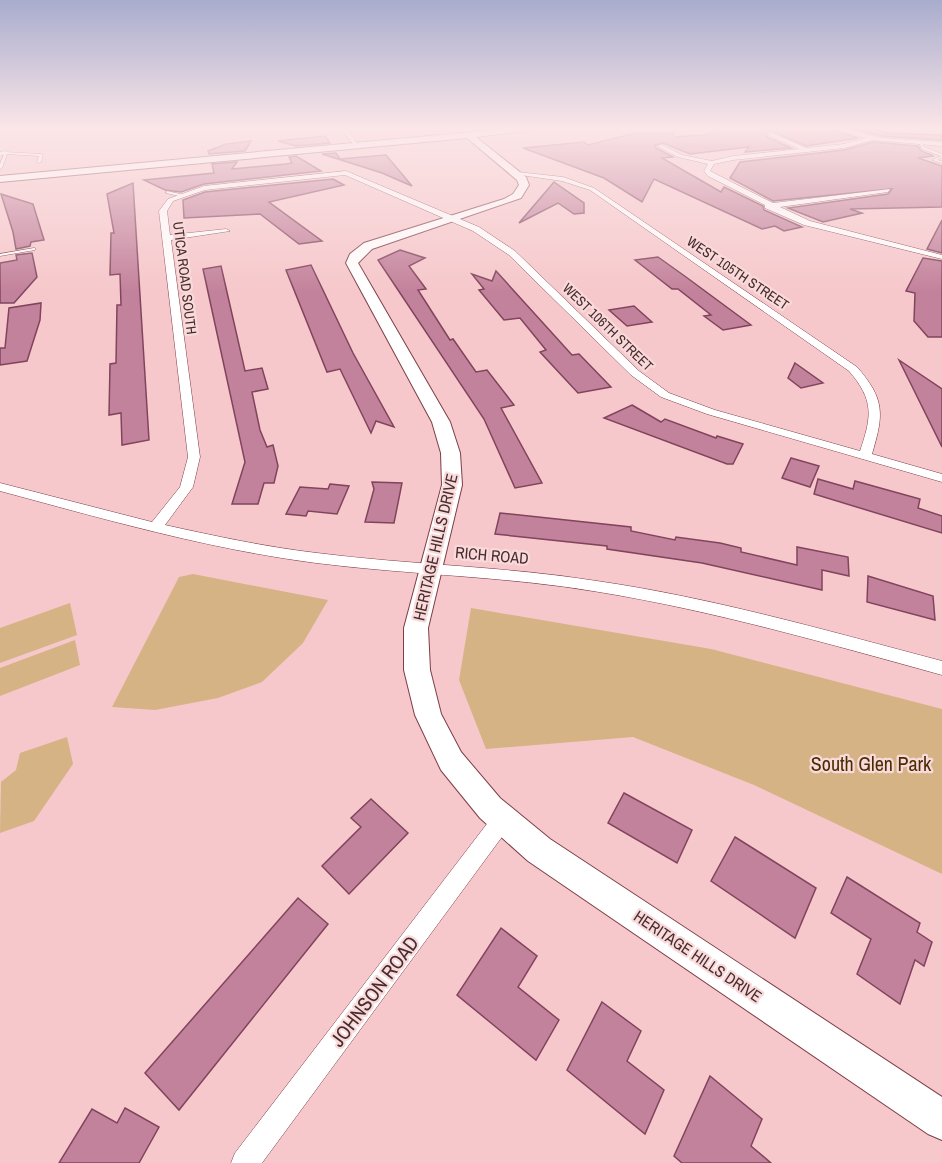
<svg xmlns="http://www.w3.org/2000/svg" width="942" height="1163" viewBox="0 0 942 1163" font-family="'Archivo Narrow',sans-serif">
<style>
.green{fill:#d5b385}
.building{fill:#c3829b;stroke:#80455d;stroke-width:1.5}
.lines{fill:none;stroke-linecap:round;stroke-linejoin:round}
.lane-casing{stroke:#7d3e45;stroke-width:1}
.street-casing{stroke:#7d3e45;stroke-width:1}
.secondary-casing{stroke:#7d3e45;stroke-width:2}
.lane{fill:#fff;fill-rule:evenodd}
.street{fill:#fff;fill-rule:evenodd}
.secondary{fill:#fff;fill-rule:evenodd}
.labels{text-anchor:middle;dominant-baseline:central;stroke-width:4.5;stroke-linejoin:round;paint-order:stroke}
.far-street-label{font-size:14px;fill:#482b2d;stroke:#f9dadb}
.street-label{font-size:16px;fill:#482b2d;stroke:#f9dadb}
.near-park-label{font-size:20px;fill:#482d00;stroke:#f9dadb}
.near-street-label{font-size:20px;fill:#482b2d;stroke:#f9dadb}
</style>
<rect width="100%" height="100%" fill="#f6c8cb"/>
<g class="green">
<polygon points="193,574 328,600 303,643 262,682 218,698 155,710 112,707 179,577"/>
<polygon points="70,603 77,635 0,663 0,628"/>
<polygon points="471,608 711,649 942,709 942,874 754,785 633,737 486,749 459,680"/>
<polygon points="75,640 80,665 0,696 0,668"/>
<polygon points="67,737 73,764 34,821 0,833 1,782 16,770 20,753"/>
</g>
<g class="building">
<polygon points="724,128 828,128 858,138 806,146 769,130 767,137 791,148 745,152 749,147 690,154 663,143 655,145 656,148 673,157 662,158 721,192 724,187 763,206 764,210 802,227 784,231 775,226 762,229 654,179 642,202 604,178 523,148 584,142 588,145 636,133 673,133 675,137 704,135"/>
<polygon points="849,128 866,128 889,133 942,135 942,140 882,136"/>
<polygon points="325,136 330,143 296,146 278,141"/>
<polygon points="251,141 245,151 209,154 208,151 226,144"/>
<polygon points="873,142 918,146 921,151 934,156 918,158 942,166 942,207 850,209 862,213 823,222 788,208 888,194 892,189 773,201 730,178 740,162 844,150"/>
<polygon points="336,153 340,159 386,155 412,186 382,173 322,154"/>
<polygon points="296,156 321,171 204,184 181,192 165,190 144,180 214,173 212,164 237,162 232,169 286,164 292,163 289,157"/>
<polygon points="333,179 344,185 269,202 322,241 299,244 260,214 184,218 183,200 205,192"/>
<polygon points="554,182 584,203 584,213 574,214 558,203 519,223"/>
<polygon points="133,183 149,440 122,445 121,413 109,415 110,364 116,363 117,305 121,305 120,274 110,275 111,233 114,233 107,194"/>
<polygon points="1,194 33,204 44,240 31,242 30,246 16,249 13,232"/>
<polygon points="942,220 942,253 927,249"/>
<polygon points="400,250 425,258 409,266 426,289 418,290 450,340 453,339 476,372 487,370 514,405 501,408 542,483 515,488 484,419 378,260"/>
<polygon points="32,253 37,277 14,303 0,303 0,263 17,260 16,255"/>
<polygon points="658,257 686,277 751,325 723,330 704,316 711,315 678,289 672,289 635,260"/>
<polygon points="923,258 942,261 942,337 928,337 914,321 915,293 906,291"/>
<polygon points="311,265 353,353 394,427 376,421 371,433 340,369 327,372 286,270"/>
<polygon points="221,266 245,371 262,368 268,389 252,392 260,430 267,447 273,445 278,466 274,483 264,483 258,504 232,504 245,462 203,269"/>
<polygon points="496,271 572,355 579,354 611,387 578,393 540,352 546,350 520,318 504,320 479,290 484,289 472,274 492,281"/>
<polygon points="41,303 40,320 27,361 0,365 0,348 5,348 9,308"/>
<polygon points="634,306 652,322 627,326 609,310"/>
<polygon points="899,360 942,389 942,447"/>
<polygon points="795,363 823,383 801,388 788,378"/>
<polygon points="632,405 661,422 665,419 716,438 717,436 743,444 733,464 727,464 604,418"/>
<polygon points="791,458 819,466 810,487 782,478"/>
<polygon points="818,479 853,489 855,481 920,499 918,508 942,516 942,533 814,494"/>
<polygon points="372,482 402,483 394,523 365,522 374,489"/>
<polygon points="330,484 349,486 337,514 308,511 306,516 286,514 300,487 328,489"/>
<polygon points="500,513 631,527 631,531 675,540 676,537 720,543 741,548 741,552 797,565 797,547 848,557 849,576 822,570 822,590 702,563 607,549 607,546 495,534"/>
<polygon points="868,576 933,596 935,620 867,602"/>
<polygon points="624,793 692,830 677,863 608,823"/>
<polygon points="371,799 408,833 349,894 322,866 361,827 351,818"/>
<polygon points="735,837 816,888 795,938 711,881"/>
<polygon points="847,877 920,923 917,932 932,942 924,966 915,960 900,1004 857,974 871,939 831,913"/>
<polygon points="298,898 328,924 179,1110 145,1073"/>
<polygon points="501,928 537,956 518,987 559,1020 536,1060 457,995"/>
<polygon points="602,1002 641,1031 627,1061 664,1090 645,1134 567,1070"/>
<polygon points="710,1076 762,1119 751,1146 771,1163 682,1163 674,1156"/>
<polygon points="125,1108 159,1127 139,1163 59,1163 92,1109 117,1123"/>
</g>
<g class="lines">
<defs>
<g id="lane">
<polygon points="919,142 921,142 924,147 942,154 942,157 937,160 942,161 942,163 932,160 941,156 922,149"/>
<polygon points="5,152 41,154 43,155 41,162 39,163 37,162 39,156 7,154 2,168 0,169 0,164"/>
<polygon points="167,191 180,194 181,195 179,196 166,193"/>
<polygon points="34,248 35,248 35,250 0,256 0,254"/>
</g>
<g id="street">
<polygon points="340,128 346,128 359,146 355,146"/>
<polygon points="830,128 840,128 882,138 942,142 942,146 873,140 844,148 733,160 714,164 710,171 773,203 890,189 888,192 780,207 810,221 942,255 942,259 804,225 765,208 765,205 708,176 704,171 708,164 678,157 657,146 662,145 682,155 712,161 733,156 799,149 768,135 770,132 806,148 844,144 866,138"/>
<polygon points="0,152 6,151 9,153 0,156"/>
<path d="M346,171l133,56 36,24 124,120 30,22 46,17 145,41c12,-35 14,-51 -11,-80l-259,-181 -28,-9 -48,-7 3,-2 46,5 31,11 263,179c28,32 27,47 15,87l70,20v8l-235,-68 -46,-17 -30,-22 -122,-120 -36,-24 -128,-56 -140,15 -32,11 -6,10 3,24 56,-6 4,2 -59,9 29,217 -7,30 -28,38c50,11 101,22 152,28 93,12 187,13 280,28 117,17 231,50 345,80v14c-113,-31 -227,-64 -343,-83 -94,-16 -189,-17 -283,-29 -108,-14 -212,-44 -316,-72v-8l152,39 28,-35 8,-30 -29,-246 9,-12 36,-13z"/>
<polygon points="503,809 510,812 513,819 510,826 262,1163 231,1163 235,1153 496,812"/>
</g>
<polygon id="secondary" points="516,128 546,128 476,137 526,177 529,185 521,198 372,249 358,263 450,422 460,453 462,485 428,628 430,670 441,714 461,752 500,798 550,839 942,1097 942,1140 928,1134 528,861 480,818 441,770 415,715 404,670 404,628 442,485 441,453 432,422 346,263 350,254 364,243 504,199 513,194 519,185 517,180 467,138 0,182 0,176"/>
</defs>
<use href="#lane" class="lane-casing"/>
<use href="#street" class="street-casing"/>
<use href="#secondary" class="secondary-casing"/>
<use href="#lane" class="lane"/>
<use href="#street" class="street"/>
<use href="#secondary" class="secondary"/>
</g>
<linearGradient id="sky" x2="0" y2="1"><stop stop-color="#a8accd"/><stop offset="0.44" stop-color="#fbe6e8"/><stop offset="1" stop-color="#fbe6e8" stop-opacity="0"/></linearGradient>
<rect width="942" height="291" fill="url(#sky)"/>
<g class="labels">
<g class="far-street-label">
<text transform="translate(738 273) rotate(34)">WEST 105TH STREET</text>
<text transform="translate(185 278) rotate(83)">UTICA ROAD SOUTH</text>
<text transform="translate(608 327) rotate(44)">WEST 106TH STREET</text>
</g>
<g class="street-label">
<text transform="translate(435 547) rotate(-77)">HERITAGE HILLS DRIVE</text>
<text transform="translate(492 555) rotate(5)">RICH ROAD</text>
<text transform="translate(698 956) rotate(34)">HERITAGE HILLS DRIVE</text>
</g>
<g class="near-park-label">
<text x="871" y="763">South Glen Park</text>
</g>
<g class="near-street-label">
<text transform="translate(374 991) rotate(-53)">JOHNSON ROAD</text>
</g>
</g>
</svg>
